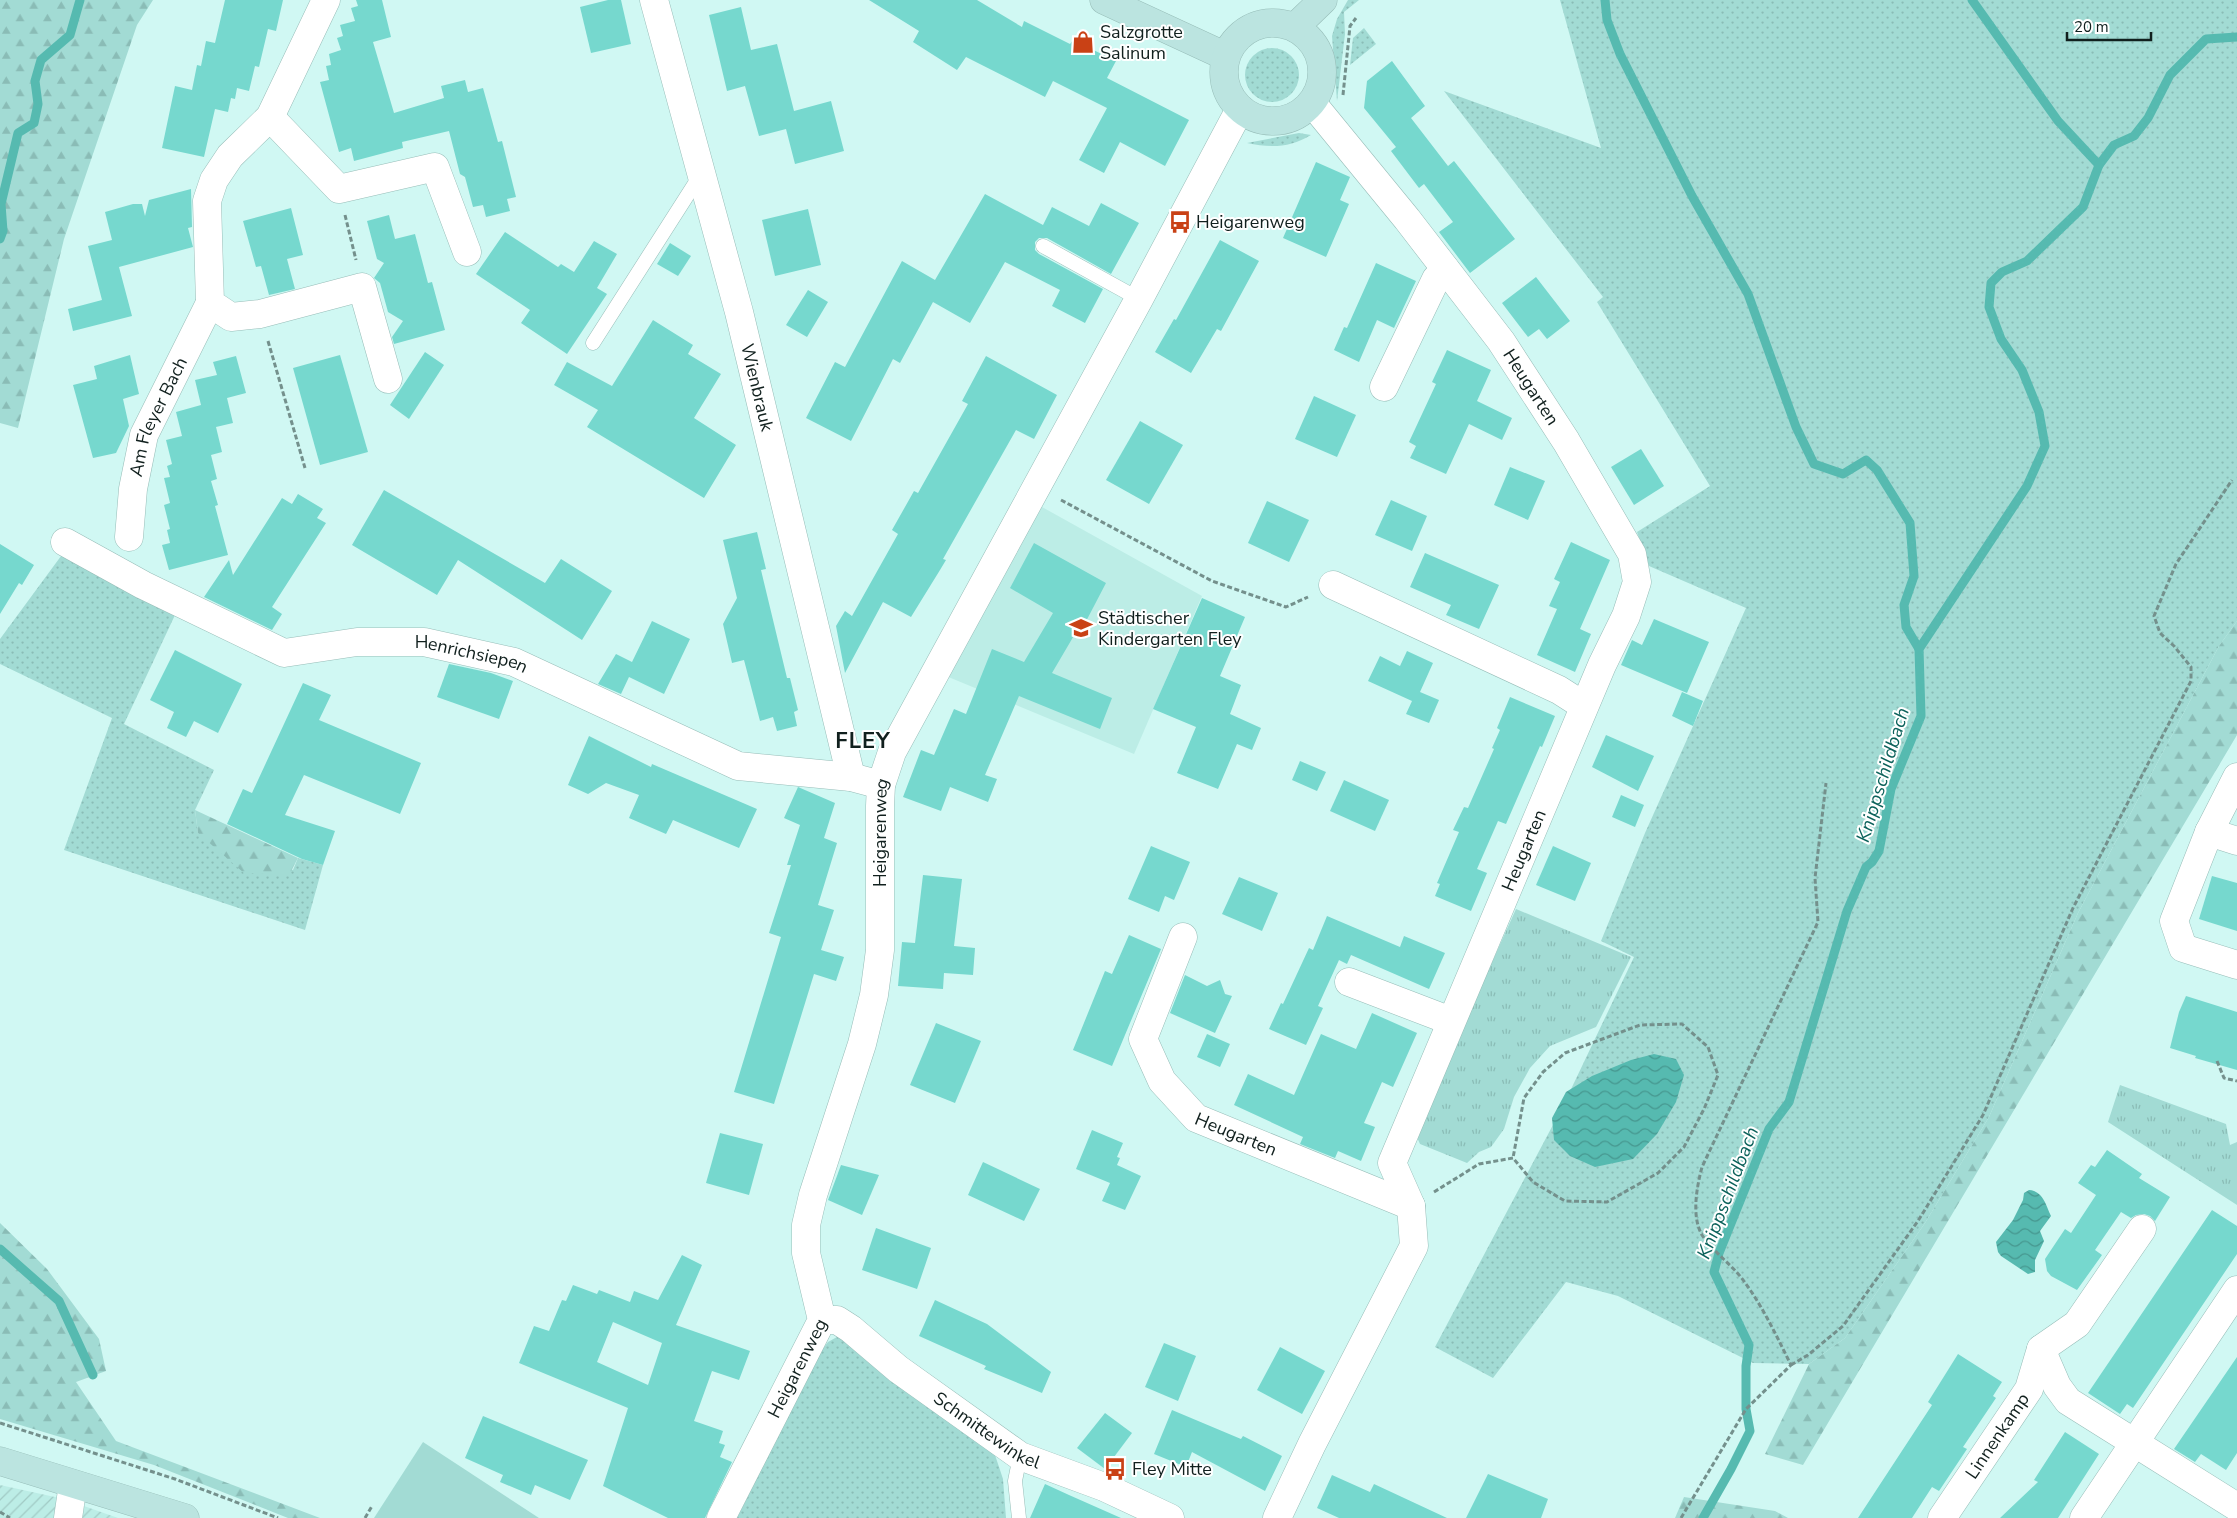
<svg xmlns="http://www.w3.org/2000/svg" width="2237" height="1518" viewBox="0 0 2237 1518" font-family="'Nunito Sans',sans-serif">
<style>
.built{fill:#bcede6}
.industrial{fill:url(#industrial-furrows)}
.grass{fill:url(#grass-dots)}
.forest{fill:url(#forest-firs)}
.park{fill:url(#park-tufts)}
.garden{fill:#a2dbd4}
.water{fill:url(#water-waves)}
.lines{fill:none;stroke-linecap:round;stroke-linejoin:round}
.stream{stroke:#56bab0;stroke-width:9}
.building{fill:#76d8ce;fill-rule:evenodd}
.lane-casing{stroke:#97bdb8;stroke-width:15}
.street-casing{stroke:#97bdb8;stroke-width:29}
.secondary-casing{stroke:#97bdb8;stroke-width:29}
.path{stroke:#74908c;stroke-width:3;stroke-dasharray:5 2.5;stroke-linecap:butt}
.lane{stroke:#fff;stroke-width:14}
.street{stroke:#fff;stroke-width:28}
.secondary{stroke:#bbe4e0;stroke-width:28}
.labels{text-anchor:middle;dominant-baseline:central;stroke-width:4;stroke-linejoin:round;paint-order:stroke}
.poi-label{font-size:18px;fill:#11201e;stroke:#fff;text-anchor:start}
.street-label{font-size:18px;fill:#11201e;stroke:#fff}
.water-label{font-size:19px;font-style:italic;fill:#0c625b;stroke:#fff}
.district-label{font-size:22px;font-weight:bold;letter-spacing:1px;fill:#11201e;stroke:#fff}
</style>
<defs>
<pattern id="industrial-furrows" width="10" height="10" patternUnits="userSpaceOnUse" patternTransform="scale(1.25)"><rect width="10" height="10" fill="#bcede6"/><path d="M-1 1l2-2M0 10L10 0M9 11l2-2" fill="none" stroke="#a1cbc5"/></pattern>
<pattern id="grass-dots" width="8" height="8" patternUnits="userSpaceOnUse" patternTransform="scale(1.25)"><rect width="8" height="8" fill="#a2dbd4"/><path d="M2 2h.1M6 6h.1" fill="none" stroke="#8abcb6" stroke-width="1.8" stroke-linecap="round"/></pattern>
<pattern id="forest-firs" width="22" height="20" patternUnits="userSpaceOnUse" patternTransform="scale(1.25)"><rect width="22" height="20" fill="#a2dbd4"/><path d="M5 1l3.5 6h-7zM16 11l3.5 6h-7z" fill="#8abcb6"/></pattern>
<pattern id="park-tufts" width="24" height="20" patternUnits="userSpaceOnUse" patternTransform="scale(1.25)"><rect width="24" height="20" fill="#a2dbd4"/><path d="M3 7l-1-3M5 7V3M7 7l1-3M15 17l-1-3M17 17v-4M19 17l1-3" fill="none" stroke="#8abcb6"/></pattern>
<pattern id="water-waves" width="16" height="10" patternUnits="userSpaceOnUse" patternTransform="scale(1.25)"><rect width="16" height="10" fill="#56bab0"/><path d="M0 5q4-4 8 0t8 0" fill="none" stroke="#46978f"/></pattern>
</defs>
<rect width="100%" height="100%" fill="#d0f8f3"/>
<polygon class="built" points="1042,507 1202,596 1134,754 946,676"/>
<polygon class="industrial" points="0,1485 64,1499 118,1518 0,1518"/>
<g class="grass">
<polygon points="1348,0 1359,0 1344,12 1345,34 1337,101 1332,36 1337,19"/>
<polygon points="1560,0 2237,0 2237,621 2219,646 2078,913 1989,1117 1925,1223 1845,1338 1809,1364 1753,1363 1618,1296 1566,1282 1493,1378 1435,1347 1563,1106 1634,957 1601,941 1645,833 1746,608 1649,566 1637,532 1710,486 1597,302 1603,297 1444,91 1601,148"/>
<polygon points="1364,28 1376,44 1350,65 1353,38"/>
<circle cx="1272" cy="75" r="27"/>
<path d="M1299,133l12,2c-21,13 -41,13 -64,8z"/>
<polygon points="64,552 175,615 124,724 214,770 195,810 198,833 293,870 298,858 323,865 305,930 64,850 112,718 0,664 0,639"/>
<polygon points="837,1337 843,1337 995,1455 1003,1479 1006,1518 737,1518 818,1355 828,1342"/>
</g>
<g class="forest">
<polygon points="0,0 153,0 137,25 64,239 18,428 0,423"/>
<polygon points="2237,621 2237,735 1803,1465 1765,1454 1809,1364 1845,1338 1925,1223 1989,1117 2078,913 2219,646"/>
<polygon points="195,810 298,858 289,875 244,873 198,833"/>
<polygon points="0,1223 47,1269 99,1339 106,1371 76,1382 116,1441 320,1518 288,1518 154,1465 0,1419"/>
<polygon points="1684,1497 1775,1511 1788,1518 1675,1518"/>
</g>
<g class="park">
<polygon points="1516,909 1631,957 1596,1027 1550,1046 1530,1068 1514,1097 1504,1129 1491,1147 1479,1152 1467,1163 1420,1144 1415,1133"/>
<polygon points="2120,1085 2226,1124 2230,1145 2237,1142 2237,1205 2108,1122"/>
</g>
<polygon class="garden" points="423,1442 539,1518 374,1518"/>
<g class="water">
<polygon points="1654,1054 1676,1059 1684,1075 1676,1102 1657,1134 1633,1159 1595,1167 1570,1156 1554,1140 1552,1118 1566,1092 1592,1076 1631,1060"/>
<path d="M2029,1190c14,1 17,15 22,26l-11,15 4,10 -9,19v12l-7,2 -27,-18 -3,-4 -2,-10 17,-22 10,-20 1,-7z"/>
</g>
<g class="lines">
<g class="stream">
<polyline points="1605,0 1607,20 1620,54 1692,196 1748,294 1796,427 1814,464 1843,474 1866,460 1877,470 1910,523 1914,576 1904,605 1906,627 1919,649"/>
<polyline points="1972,0 2058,121 2099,165"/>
<polyline points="0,239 3,231 1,204 18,133 34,123 38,104 35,81 41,60 70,35 80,0"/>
<polyline points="0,1249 59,1301 93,1375"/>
<polyline points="1703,1518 1731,1469 1750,1431 1746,1409 1746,1366 1749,1345 1714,1272 1719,1253 1769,1129 1789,1102 1847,911 1866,867 1872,862 1879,851 1891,789 1921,716 1919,649 2027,486 2045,446 2039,412 2022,370 2001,339 1989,307 1991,283 2002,272 2027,261 2083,207 2099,165 2114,145 2134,136 2148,118 2170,75 2206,39 2237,37"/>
</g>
</g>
<g class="building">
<polygon points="225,0 283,0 276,31 268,29 259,67 255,66 249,91 237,88 235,99 231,98 228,112 215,109 204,157 162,148 175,86 192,90 197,65 201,66 206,41 215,43"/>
<polygon points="356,0 382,0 391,37 373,42 394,113 444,98 441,86 465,80 468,92 483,88 498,142 502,141 516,197 507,199 510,211 486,217 483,205 473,207 465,177 460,174 449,131 402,142 403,148 354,161 351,148 339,152 320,82 329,80 326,66 331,65 329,54 341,50 337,38 343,36 340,25 355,21 351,8 358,6"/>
<polygon points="608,0 621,0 631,44 591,53 580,7"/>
<polygon points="869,0 977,0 1022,27 1024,21 1070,44 1073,40 1116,61 1107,78 1189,120 1165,166 1120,142 1104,173 1079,160 1107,108 1053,81 1045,97 966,57 957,70 913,42 919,31"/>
<polygon points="741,7 751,50 777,44 794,111 831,101 844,151 795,164 786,129 759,136 745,86 727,91 709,15"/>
<polygon points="1392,61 1425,106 1411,118 1448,166 1454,161 1515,239 1470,273 1439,232 1453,222 1424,184 1419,188 1391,151 1396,147 1364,108 1367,81"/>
<polygon points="1316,162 1350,177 1340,200 1349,204 1326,257 1283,238"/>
<polygon points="191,189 192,227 188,228 193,247 119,267 132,316 73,331 68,309 102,300 88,246 112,240 105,212 133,204 142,204 145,216 149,200"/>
<polygon points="985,194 1043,225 1052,207 1089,226 1101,203 1139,223 1111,274 1047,238 1039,238 1035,242 1035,250 1039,254 1103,289 1085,323 1052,306 1060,290 1005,262 970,323 933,302 900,363 893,359 851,441 806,418 835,362 845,367 902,261 935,280"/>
<polygon points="291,208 303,255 287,259 295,289 269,295 261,266 256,267 243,221"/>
<polygon points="808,209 821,265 775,276 762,220"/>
<polygon points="389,215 395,239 415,234 428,283 432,282 445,330 394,344 392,337 403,321 388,312 380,283 374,278 384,263 377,259 367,221"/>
<polygon points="505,232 558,267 561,264 574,272 594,241 617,254 597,288 607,294 567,354 521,323 530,310 476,274"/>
<polygon points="1220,240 1259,261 1221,331 1217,329 1191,373 1155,352 1174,319 1176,320"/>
<polygon points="670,243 691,256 678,276 657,264"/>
<polygon points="1376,263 1416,281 1394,328 1377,320 1359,362 1334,350 1344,327 1347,328"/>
<polygon points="1536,277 1570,321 1547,339 1539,329 1528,337 1502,303"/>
<polygon points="808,290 828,302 807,337 786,325"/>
<polygon points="653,320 693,345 688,354 721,374 694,418 736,445 704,498 587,427 598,410 554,385 567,362 612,386"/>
<polygon points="1447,350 1491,370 1477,401 1512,418 1502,440 1469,424 1446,474 1410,458 1416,446 1409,442 1436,384 1432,382"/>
<polygon points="425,352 444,365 409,419 390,405"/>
<polygon points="130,355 139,394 123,399 129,426 116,453 93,458 73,385 97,379 94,366"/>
<polygon points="340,355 368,452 320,465 293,368"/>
<polygon points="236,356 246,393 227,398 233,423 216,427 222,452 211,455 217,479 211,481 218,505 215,506 228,555 169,570 162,545 170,543 167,530 170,529 164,505 170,503 164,478 170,477 167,466 172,464 166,440 182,436 176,412 201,405 195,380 217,375 213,362"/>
<polygon points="986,356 1057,395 1034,439 1016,430 943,559 946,560 940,570 911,617 883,602 845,673 836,626 845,611 852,616 898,534 892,530 914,491 918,493 968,404 962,401"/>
<polygon points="1314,396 1356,415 1337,457 1295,439"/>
<polygon points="1140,421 1183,445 1149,504 1106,480"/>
<polygon points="1641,449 1664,486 1634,505 1611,467"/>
<polygon points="1510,467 1545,481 1528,520 1494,505"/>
<polygon points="384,490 545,583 561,559 612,591 582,640 458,560 437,595 352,545"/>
<polygon points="298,494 323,509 317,518 326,523 272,607 282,614 272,630 204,597 229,560 233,575 282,498 292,504"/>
<polygon points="1391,500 1427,516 1412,551 1375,535"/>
<polygon points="1267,501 1309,520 1289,562 1248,543"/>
<polygon points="757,532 766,569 761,570 787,678 790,678 798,710 794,712 797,726 777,731 773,717 760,721 744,660 732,663 723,624 737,598 723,540"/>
<polygon points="1571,542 1610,560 1580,629 1591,634 1575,672 1537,655 1557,609 1549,606 1560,582 1554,579"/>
<polygon points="1034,543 1106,583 1082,629 1079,627 1052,673 1112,698 1100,729 1019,696 985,775 997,779 988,802 950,787 941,811 903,797 921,750 934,755 954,709 966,714 992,649 1024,662 1053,613 1010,588"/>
<polygon points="0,544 34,565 22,585 19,583 0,614"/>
<polygon points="1425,553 1499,585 1479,629 1446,615 1451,605 1410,587"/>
<polygon points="1202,598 1245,617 1220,676 1241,685 1230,714 1261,728 1252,750 1237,744 1218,789 1177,773 1196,727 1153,709"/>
<polygon points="1654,619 1709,642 1687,693 1621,665 1632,640 1642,645"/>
<polygon points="652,621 690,639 664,694 629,677 621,694 598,684 616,654 632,662"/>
<polygon points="175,650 242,684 218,733 194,721 186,737 167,728 174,712 150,700"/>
<polygon points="1407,651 1433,663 1420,692 1439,700 1429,723 1406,714 1412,701 1368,681 1380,656 1400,666"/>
<polygon points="449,664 491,673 513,681 499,719 437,697"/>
<polygon points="303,683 331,695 319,720 421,763 400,814 304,775 285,815 335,831 323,865 302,859 227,824 243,789 252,793"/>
<polygon points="1682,692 1703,701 1693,726 1672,716"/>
<polygon points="1510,697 1555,716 1542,747 1540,746 1506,824 1498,821 1477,869 1487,873 1471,911 1435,896 1440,884 1437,883 1459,832 1453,830 1464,807 1468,808 1494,749 1492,748 1500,730 1497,728"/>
<polygon points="1606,735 1654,756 1638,791 1592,767"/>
<polygon points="589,736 651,767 652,764 757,809 739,848 673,820 666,834 629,818 639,795 606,783 588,794 568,785"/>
<polygon points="1300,761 1326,772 1317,791 1292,780"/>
<polygon points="1344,780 1389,800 1375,831 1330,811"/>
<polygon points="798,787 835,803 824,838 837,843 818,905 834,910 821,950 844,957 836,981 814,974 774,1104 734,1092 781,937 769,933 791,865 787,865 800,825 784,818"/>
<polygon points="1621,795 1644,805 1635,827 1612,817"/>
<polygon points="1151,846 1190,862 1174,900 1165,896 1159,912 1128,899"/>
<polygon points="1553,846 1591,863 1575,901 1536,885"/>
<polygon points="923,875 962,879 954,946 975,948 973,975 944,973 943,989 898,986 902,942 915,943"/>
<polygon points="2212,876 2237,883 2237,931 2199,919"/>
<polygon points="1239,877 1278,893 1262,931 1222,914"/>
<polygon points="1327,916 1400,947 1404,936 1445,953 1429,989 1351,955 1347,964 1339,960 1318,1006 1323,1008 1306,1045 1269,1029 1281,1003 1283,1004 1309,948 1313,950"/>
<polygon points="1129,935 1161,949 1112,1066 1073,1050 1105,971 1112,974"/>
<polygon points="1185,975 1207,986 1220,980 1225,994 1232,996 1215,1033 1170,1013"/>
<polygon points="2186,996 2237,1012 2237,1070 2195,1058 2196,1056 2170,1048 2179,1012"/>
<polygon points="1372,1013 1417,1033 1393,1087 1382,1082 1364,1123 1375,1127 1361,1161 1338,1151 1335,1158 1300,1144 1303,1137 1234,1105 1248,1074 1294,1095 1321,1034 1356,1049"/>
<polygon points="936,1023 981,1041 955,1103 910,1085"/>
<polygon points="1207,1034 1230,1044 1220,1067 1197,1057"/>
<polygon points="1092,1130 1123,1143 1117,1157 1120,1158 1117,1165 1141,1176 1125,1210 1102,1201 1110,1183 1076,1169"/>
<polygon points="720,1133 763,1144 749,1195 706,1183"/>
<polygon points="2107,1150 2142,1174 2139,1178 2170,1197 2155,1221 2150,1216 2144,1214 2136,1215 2131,1218 2121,1212 2095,1250 2102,1255 2077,1290 2051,1276 2047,1271 2045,1259 2065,1229 2071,1233 2096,1195 2078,1183 2091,1165 2095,1167"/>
<polygon points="983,1162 1040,1189 1024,1221 968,1195"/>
<polygon points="841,1165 879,1175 862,1215 828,1200"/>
<polygon points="2212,1210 2237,1226 2237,1254 2133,1408 2127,1404 2120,1414 2088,1393"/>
<polygon points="876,1228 931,1248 917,1289 862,1270"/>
<path d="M682,1255l20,10 -26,60 74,26 -11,29 -27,-9 -18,50 29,10 -4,12 6,2 -5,12 12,5 -27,56h-37l-65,-32 25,-78 -109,-45 15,-37 15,5 13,-31 4,1 7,-16 24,9 2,-4 31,12 4,-11 24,9zM613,1322l49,21 -14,42 -51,-23z"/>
<polygon points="935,1300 987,1324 1051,1372 1042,1393 984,1369 986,1366 919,1336"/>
<polygon points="1164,1343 1196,1356 1178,1401 1145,1387"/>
<polygon points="1280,1347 1325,1371 1302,1414 1257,1390"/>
<polygon points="1958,1354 2002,1382 1993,1396 1996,1398 1963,1447 1967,1449 1939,1491 1932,1487 1912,1518 1858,1518 1932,1405 1928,1402"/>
<polygon points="2237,1357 2237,1453 2226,1470 2201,1454 2195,1462 2174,1449"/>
<polygon points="1172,1410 1241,1439 1243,1436 1282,1456 1265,1491 1192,1452 1186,1467 1154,1454"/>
<polygon points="1105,1413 1132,1433 1105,1469 1077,1448"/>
<polygon points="483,1416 588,1460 570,1500 535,1485 531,1495 500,1482 503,1475 465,1458"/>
<polygon points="2065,1432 2099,1454 2058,1518 2000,1518 2038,1482 2034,1480"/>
<polygon points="1488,1474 1548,1499 1541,1518 1466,1518"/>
<polygon points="1332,1475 1370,1492 1374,1484 1447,1518 1339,1518 1317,1508"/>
<polygon points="1045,1484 1069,1495 1121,1518 1030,1518"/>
</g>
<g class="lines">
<defs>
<g id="lane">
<polyline points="1043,246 1139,299"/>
<polyline points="593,343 701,174"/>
<polyline points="1019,1518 1015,1481 1020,1456"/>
</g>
<g id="street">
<polyline points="326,0 270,117 230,156 214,180 207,201 210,303 231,317 260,314 362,287 388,379"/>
<path id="s1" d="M654,0l85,312 112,465"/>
<polyline points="270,117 339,189 435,167 467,252"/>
<polyline points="1384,387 1436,279 1445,269"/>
<path id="s2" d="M129,537l4,-48 11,-54 66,-132"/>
<path id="s3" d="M65,542l78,43 141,68 73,-11h67l90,20 224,104 113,11 30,8"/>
<polyline points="1333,585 1559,690 1584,706"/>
<polyline points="2237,777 2209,832 2174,921 2183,948 2237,965"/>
<polyline points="2209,832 2237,841"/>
<path id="s4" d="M1183,937l-40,102 19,42 34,37 215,88"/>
<polyline points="1349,982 1451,1021"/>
<path id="s5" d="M822,1320h15l14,9 47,40 122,87 84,31 66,31"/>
<polyline points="2041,1349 2057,1386 2068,1401 2237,1507"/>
<polyline points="68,1518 73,1484"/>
<path id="s6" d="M721,1518l101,-198 -16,-67v-28l7,-30 49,-151 12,-49 6,-45v-144l1,-21 11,-33 247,-453 101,-190"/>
<path id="s7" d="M1277,1518l35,-74 102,-198 -3,-40 -19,-43 210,-498 24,-49 11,-34 -5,-28 -66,-113 -65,-100 -94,-122 -95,-116"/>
<path id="s8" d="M1942,1518l87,-129 12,-40 36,-25 65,-95"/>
<polyline points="2084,1518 2237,1290"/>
</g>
<g id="secondary">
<polyline points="1104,0 1225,56"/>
<circle cx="1273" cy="72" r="49"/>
<polyline points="1295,27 1323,0"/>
<polyline points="0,1461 185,1518"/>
</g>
</defs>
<use href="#lane" class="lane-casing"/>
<use href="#street" class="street-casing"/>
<use href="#secondary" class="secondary-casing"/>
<g class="path">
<polyline points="1343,95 1350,26 1356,18"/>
<polyline points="345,215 356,260"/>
<polyline points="268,341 305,468"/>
<polyline points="1061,500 1212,581 1286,607 1308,597"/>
<polyline points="2217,1061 2224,1078 2237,1081"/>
<polyline points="1434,1192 1479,1164 1513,1158 1533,1182 1565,1201 1607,1202 1658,1173 1684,1147 1704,1109 1718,1075 1708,1047 1682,1024 1640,1025 1565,1053 1543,1072 1524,1098 1513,1158"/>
<polyline points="1791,1365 1808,1355 1843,1326 1918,1221 1983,1115 2073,908 2191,681 2191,667 2174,646 2160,633 2154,616 2176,564 2232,480"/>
<polyline points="0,1423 175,1479 278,1518"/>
<polyline points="0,1512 10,1518"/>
<polyline points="365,1518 372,1506"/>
<path d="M1681,1518l65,-109 45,-44c-14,-28 -27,-56 -45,-81 -12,-18 -32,-31 -44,-49 -11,-19 -5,-49 0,-68l116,-245 -3,-44 11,-95"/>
</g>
<use href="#lane" class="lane"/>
<use href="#street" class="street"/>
<use href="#secondary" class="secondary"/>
</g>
<defs>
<symbol id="shop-bare" viewBox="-9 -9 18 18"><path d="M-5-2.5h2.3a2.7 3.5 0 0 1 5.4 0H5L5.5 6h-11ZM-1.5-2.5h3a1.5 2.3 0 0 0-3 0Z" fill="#c94115" stroke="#fff" stroke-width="2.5" paint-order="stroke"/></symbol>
<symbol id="bus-bare" viewBox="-9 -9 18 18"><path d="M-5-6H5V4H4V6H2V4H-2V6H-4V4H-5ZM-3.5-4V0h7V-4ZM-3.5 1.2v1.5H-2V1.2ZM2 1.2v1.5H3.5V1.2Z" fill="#c94115" stroke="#fff" stroke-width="2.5" paint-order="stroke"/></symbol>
<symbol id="school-bare" viewBox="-9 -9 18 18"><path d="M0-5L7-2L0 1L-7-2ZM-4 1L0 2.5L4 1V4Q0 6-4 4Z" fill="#c94115" stroke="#fff" stroke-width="2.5" paint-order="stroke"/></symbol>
</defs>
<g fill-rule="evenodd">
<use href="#shop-bare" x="1067" y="26" width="32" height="32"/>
<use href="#bus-bare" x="1164" y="206" width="32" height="32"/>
<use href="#school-bare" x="1065" y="612" width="32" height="32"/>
<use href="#bus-bare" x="1099" y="1453" width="32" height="32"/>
</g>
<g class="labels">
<g class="poi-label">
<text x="1100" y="32">Salzgrotte<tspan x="1100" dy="21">Salinum</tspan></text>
<text x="1196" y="222">Heigarenweg</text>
<text x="1098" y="618">Städtischer<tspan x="1098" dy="21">Kindergarten Fley</tspan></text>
<text x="1132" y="1469">Fley Mitte</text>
</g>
<g class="street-label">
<text transform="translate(1531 387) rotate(57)">Heugarten</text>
<text stroke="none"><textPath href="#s1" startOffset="401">Wienbrauk</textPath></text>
<text stroke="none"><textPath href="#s2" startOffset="125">Am Fleyer Bach</textPath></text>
<text stroke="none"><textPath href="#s3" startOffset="435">Henrichsiepen</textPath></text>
<text stroke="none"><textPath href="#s6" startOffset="722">Heigarenweg</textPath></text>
<text stroke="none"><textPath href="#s7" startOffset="731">Heugarten</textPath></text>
<text stroke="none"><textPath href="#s4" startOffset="249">Heugarten</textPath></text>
<text stroke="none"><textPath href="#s6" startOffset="168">Heigarenweg</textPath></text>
<text stroke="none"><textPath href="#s5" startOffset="202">Schmittewinkel</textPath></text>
<text stroke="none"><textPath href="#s8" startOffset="99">Linnenkamp</textPath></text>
</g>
<g class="water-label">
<text transform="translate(1883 775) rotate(-73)">Knippschildbach</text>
<text transform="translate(1728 1193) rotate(-69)">Knippschildbach</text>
</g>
<g class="district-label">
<text x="863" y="741">FLEY</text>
</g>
</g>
<path d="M2067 32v8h84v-8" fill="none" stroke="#11201e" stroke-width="2.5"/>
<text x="2074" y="32" font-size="15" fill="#11201e" stroke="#ffffff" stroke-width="4" paint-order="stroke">20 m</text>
</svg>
